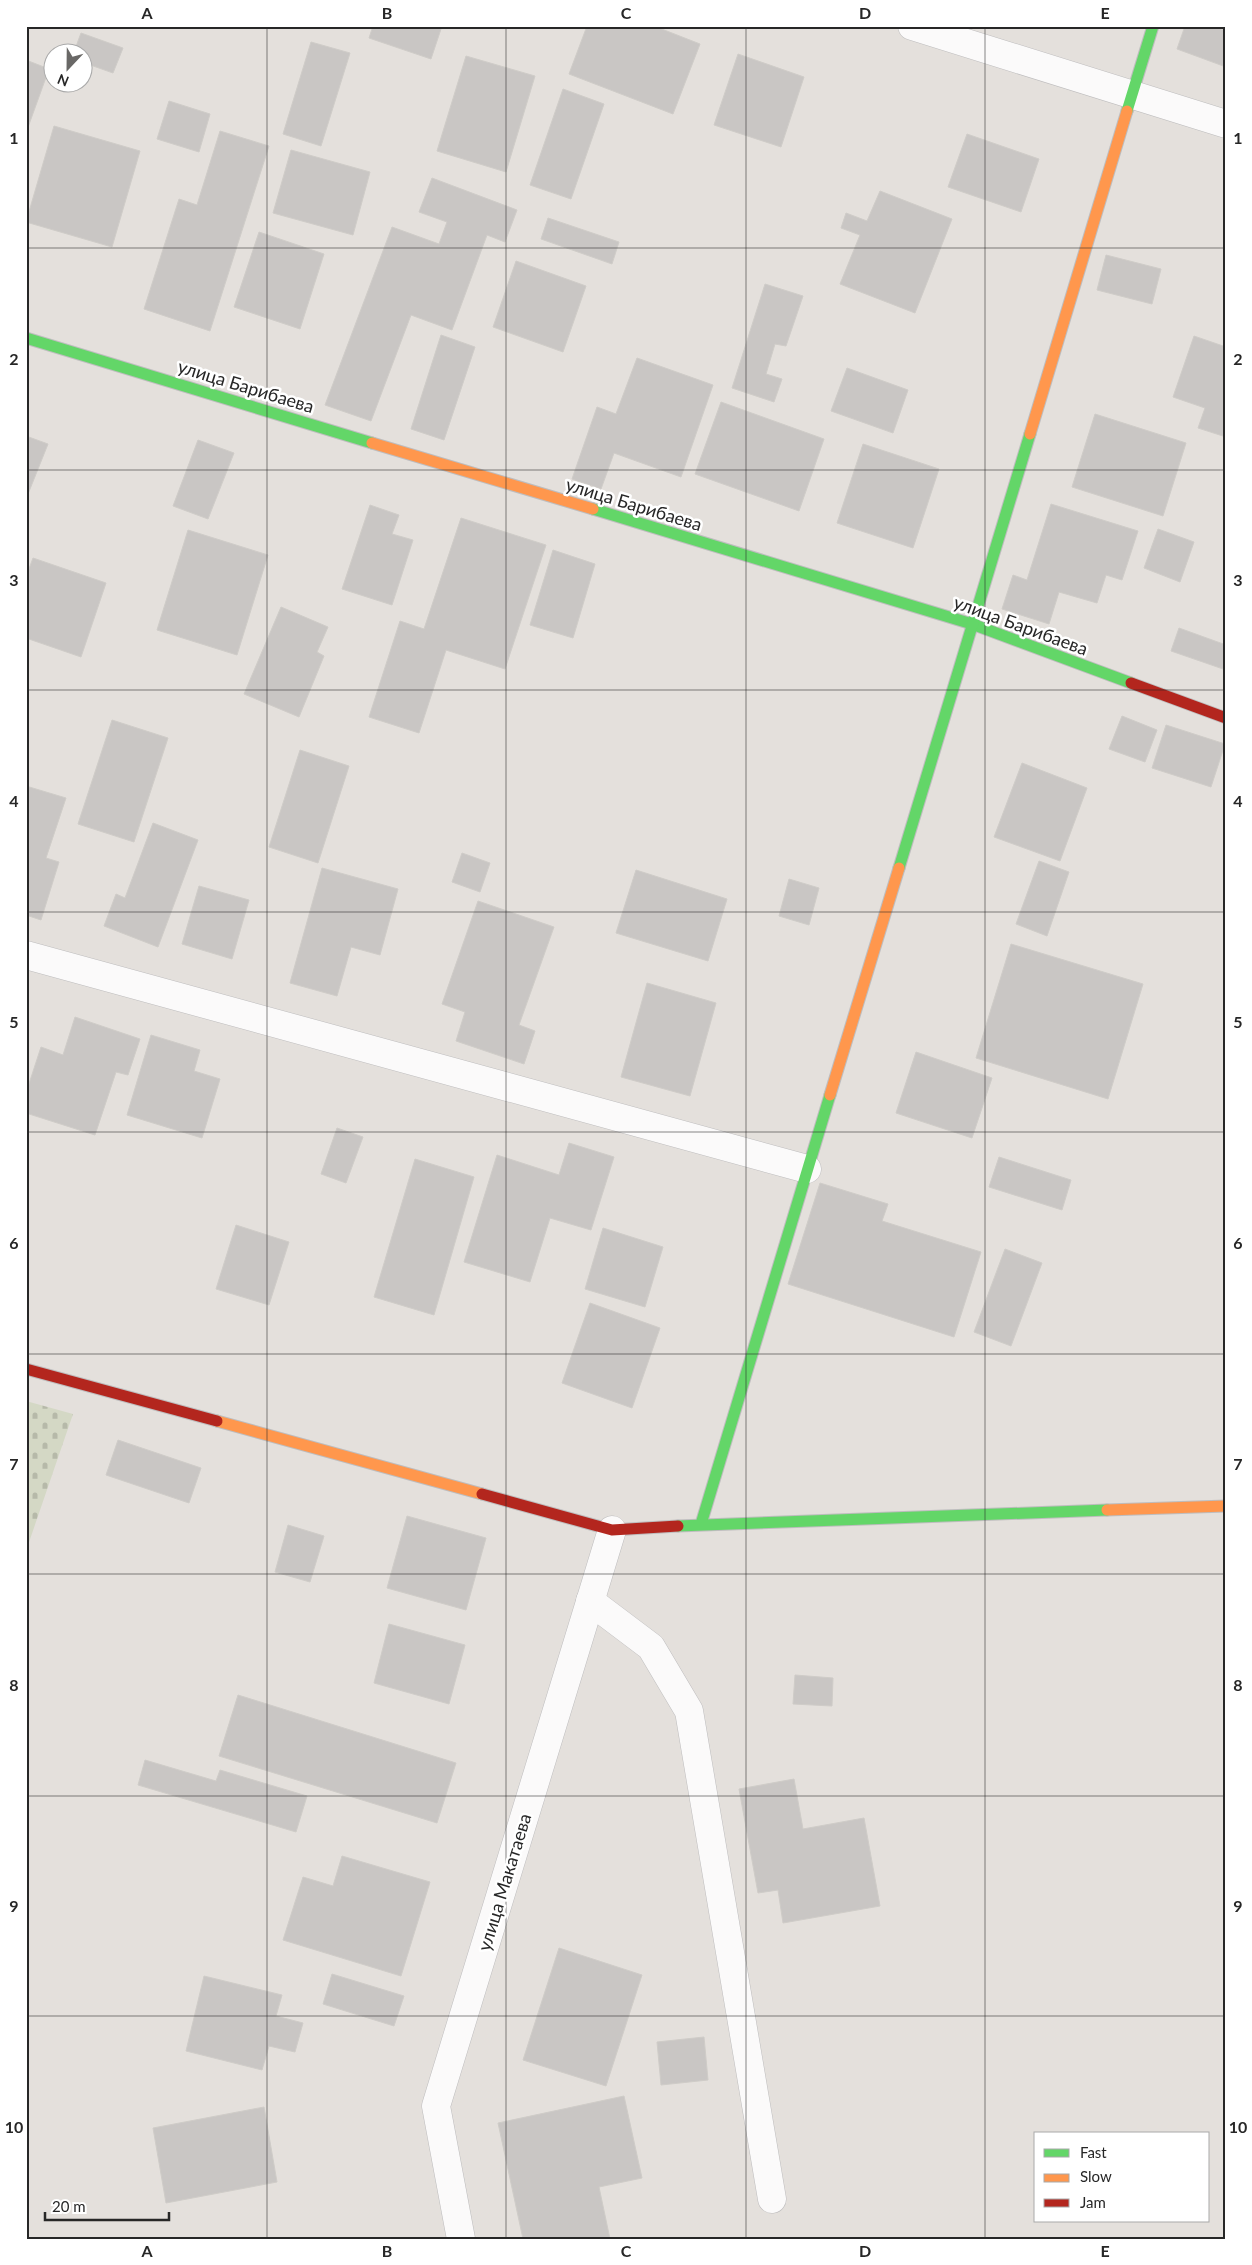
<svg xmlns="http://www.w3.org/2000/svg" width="1252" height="2265" viewBox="0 0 1252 2265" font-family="Lato,sans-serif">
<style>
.cemetery{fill:url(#cemetery-stones)}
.building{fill:#c9c6c4;stroke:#cfccc8}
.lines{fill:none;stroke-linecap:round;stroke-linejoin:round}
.street-casing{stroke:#bebdbe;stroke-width:29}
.fast-casing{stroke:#bebdbe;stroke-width:13}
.slow-casing{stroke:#bebdbe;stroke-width:13}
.jam-casing{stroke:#bebdbe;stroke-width:13}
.street{stroke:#fbfafa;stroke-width:28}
.fast{stroke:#63d668;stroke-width:11}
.slow{stroke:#ff974d;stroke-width:11}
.jam{stroke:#b3261e;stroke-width:11}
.grid{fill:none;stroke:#272727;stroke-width:1;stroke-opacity:0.55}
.labels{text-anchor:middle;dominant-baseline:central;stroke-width:5;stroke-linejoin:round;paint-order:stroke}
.street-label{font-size:18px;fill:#272727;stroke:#fff}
.neatline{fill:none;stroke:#272727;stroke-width:2}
.grid-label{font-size:16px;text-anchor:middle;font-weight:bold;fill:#272727}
</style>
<defs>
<pattern id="cemetery-stones" width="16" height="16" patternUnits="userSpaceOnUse" patternTransform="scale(1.25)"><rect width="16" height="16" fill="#d4d8c5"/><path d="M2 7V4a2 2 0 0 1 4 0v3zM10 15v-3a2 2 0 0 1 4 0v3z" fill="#b6b9a9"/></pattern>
</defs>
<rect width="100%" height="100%" fill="#e4e0dc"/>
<polygon class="cemetery" points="26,1401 73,1414 26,1551"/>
<g class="building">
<polygon points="373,26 442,26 431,59 369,38"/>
<polygon points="587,26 654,26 700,44 673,114 569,74"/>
<polygon points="1185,26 1213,26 1226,31 1226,67 1177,49"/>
<polygon points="81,33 123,48 113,73 82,62 82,52 74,52"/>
<polygon points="311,42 350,53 321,146 283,134"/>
<polygon points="738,54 804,77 781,147 714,125"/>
<polygon points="466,56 535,76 506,172 437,151"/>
<polygon points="26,60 49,69 27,130 26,129"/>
<polygon points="563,89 604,104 571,199 530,185"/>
<polygon points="169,101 210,114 199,152 157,139"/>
<polygon points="54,126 140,151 112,247 26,222"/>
<polygon points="220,131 269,146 210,331 144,309 179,199 197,205"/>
<polygon points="967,134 1039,159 1021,212 948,187"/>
<polygon points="291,150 370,172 353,235 273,213"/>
<polygon points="432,178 517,210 505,242 487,235 452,330 411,315 371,421 325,405 392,227 439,244 447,222 419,212"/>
<polygon points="880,191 952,219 915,313 840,284 860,235 841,228 846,213 867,221"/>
<polygon points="548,218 619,242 612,264 541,239"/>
<polygon points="259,232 324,254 300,329 234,307"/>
<polygon points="1106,255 1161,269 1152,304 1097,290"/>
<polygon points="516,261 586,286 563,352 493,327"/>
<polygon points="765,284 803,296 786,346 775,344 766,374 782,379 774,402 732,388"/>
<polygon points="441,335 475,347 444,440 411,429"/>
<polygon points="1194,336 1226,347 1226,437 1198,428 1205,408 1173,397"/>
<polygon points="637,358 713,385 681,477 614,453 601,489 572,479 597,407 616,414"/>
<polygon points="847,368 908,390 893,433 831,411"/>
<polygon points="721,402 824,439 799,511 695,474"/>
<polygon points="1095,414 1186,443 1163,516 1072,487"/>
<polygon points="26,436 48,444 26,499"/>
<polygon points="198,440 234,453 208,519 173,506"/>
<polygon points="863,444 939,469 913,548 837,523"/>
<polygon points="1051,504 1138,531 1122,580 1106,575 1097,603 1059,592 1049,624 1002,609 1013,575 1027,580"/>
<polygon points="370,505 399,515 392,534 413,540 392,605 342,589"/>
<polygon points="461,518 546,545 505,669 446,650 419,733 369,717 400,621 424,629"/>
<polygon points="1158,529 1194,542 1180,582 1144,568"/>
<polygon points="188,530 268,555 237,655 157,630"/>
<polygon points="553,550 595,564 573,638 530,625"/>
<polygon points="33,558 106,583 81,657 26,638 26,577"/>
<polygon points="281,607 328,627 317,652 324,656 299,717 244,694"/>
<polygon points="1179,628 1226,645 1226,670 1171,651"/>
<polygon points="1122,716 1157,730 1145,762 1109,749"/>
<polygon points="112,720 168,738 134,842 78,824"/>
<polygon points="1166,725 1225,744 1211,787 1152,768"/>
<polygon points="300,750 349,766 318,863 269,847"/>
<polygon points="1022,763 1087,788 1060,861 994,837"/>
<polygon points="26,786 66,798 46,858 59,862 41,920 26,915 26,864 29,855 26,854"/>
<polygon points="153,823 198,840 158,947 104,926 116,894 125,898"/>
<polygon points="462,853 490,863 480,892 452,882"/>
<polygon points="1039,861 1069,872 1047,936 1016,924"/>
<polygon points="322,868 398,889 380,955 351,947 337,996 290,983"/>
<polygon points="636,870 727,899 708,961 616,933"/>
<polygon points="789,879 819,888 809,925 779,916"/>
<polygon points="199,886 249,900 232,959 182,944"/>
<polygon points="478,901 554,927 519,1025 535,1031 524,1064 456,1041 465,1012 442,1004"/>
<polygon points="1011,944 1143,984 1108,1099 976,1058"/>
<polygon points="647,983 716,1003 690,1096 621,1077"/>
<polygon points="75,1017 140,1039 128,1075 116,1072 95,1135 26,1113 26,1093 41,1047 63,1055"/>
<polygon points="151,1035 200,1050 194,1071 220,1079 202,1138 127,1115"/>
<polygon points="916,1052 992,1078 972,1138 896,1113"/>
<polygon points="337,1128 363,1137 346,1183 321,1174"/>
<polygon points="569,1143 614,1157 591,1230 550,1218 530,1282 464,1262 497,1155 559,1175"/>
<polygon points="999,1157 1071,1180 1062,1210 989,1187"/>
<polygon points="415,1159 474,1177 434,1315 374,1297"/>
<polygon points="820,1183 888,1204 882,1221 981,1252 954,1337 788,1284"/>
<polygon points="236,1225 289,1242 269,1305 216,1289"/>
<polygon points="603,1228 663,1247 645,1307 585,1289"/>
<polygon points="1005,1249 1042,1263 1011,1346 974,1332"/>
<polygon points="590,1303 660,1328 632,1408 562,1383"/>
<polygon points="118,1440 201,1468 189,1503 106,1475"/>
<polygon points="407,1516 486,1538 466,1610 387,1588"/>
<polygon points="288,1525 324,1536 310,1582 275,1572"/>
<polygon points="389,1624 465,1645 449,1704 374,1683"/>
<polygon points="795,1675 833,1678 832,1706 793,1704"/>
<polygon points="238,1695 456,1763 437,1823 219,1756"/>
<polygon points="145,1760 216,1781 220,1770 307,1796 296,1832 138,1785"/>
<polygon points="794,1779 803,1829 864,1818 880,1906 783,1923 778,1890 758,1893 739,1789"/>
<polygon points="342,1856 430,1882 401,1976 283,1940 303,1877 333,1886"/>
<polygon points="559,1948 642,1975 606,2086 523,2060"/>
<polygon points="332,1974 404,1996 394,2026 323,2004"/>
<polygon points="204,1976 282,1995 276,2016 303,2023 295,2052 269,2046 262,2070 186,2051"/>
<polygon points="704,2037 708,2080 661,2085 657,2042"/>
<polygon points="624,2096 642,2178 599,2187 610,2239 523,2239 498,2123"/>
<polygon points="264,2107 277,2182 166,2203 153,2128"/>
</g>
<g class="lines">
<defs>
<g id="street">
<polyline points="912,26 1226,124"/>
<polyline points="26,955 807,1169"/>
<polyline points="590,1601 651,1647 689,1711 772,2199"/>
<polyline points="461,2239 436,2106 612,1530"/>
</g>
<g id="fast">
<polyline points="1127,111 1153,26"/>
<polyline points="26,338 372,443"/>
<polyline points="593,509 972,624 1131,683"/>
<polyline points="899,868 1030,434"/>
<polyline points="701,1524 830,1095"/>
<polyline points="678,1526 1107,1510"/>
</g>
<g id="slow">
<polyline points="1030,434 1127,111"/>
<polyline points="372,443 593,509"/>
<polyline points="830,1095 899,868"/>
<polyline points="217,1421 482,1494"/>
<polyline points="1107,1510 1226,1506"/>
</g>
<g id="jam">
<polyline points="1131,683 1226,718"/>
<polyline points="26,1369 217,1421"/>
<polyline points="482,1494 612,1530 678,1526"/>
</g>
</defs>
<use href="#street" class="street-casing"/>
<use href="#fast" class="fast-casing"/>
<use href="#slow" class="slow-casing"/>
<use href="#jam" class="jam-casing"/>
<use href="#street" class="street"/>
<use href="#fast" class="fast"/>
<use href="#slow" class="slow"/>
<use href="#jam" class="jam"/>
</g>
<path class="grid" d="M267,26v2213M506,26v2213M746,26v2213M985,26v2213M26,248h1200M26,470h1200M26,690h1200M26,912h1200M26,1132h1200M26,1354h1200M26,1574h1200M26,1796h1200M26,2016h1200"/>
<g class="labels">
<g class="street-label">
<text transform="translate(246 386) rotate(17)">улица Барибаева</text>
<text transform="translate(634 504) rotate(17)">улица Барибаева</text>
<text transform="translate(1021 625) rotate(20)">улица Барибаева</text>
<text transform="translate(504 1882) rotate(-73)">улица Макатаева</text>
</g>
</g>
<rect width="1252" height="2265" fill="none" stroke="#ffffff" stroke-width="55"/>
<rect x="1034" y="2132" width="175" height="90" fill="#ffffff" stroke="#a9a9a9"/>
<rect x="1044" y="2149" width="25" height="8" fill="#63d668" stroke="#a9a9a9"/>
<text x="1080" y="2158" font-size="15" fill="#272727">Fast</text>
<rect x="1044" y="2174" width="25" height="8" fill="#ff974d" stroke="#a9a9a9"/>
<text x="1080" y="2182" font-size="15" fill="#272727">Slow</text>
<rect x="1044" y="2199" width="25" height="8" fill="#b3261e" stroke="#a9a9a9"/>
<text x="1080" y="2208" font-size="15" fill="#272727">Jam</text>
<g transform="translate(68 68) rotate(202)"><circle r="24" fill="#ffffff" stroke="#a9a9a9"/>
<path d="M0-4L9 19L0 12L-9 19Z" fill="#696866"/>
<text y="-8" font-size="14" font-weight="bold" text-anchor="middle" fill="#272727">N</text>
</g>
<path d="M45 2212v8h124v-8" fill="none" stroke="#272727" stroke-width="2.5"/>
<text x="52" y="2212" font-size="15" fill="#272727" stroke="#ffffff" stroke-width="4" paint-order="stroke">20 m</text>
<rect x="28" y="28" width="1196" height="2210" class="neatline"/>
<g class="grid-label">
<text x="147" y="19">A</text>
<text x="387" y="19">B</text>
<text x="626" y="19">C</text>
<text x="865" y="19">D</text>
<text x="1105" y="19">E</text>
<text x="14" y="144">1</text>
<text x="1238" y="144">1</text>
<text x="14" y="365">2</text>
<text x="1238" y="365">2</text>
<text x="14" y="586">3</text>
<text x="1238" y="586">3</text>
<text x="14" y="807">4</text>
<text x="1238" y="807">4</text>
<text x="14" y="1028">5</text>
<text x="1238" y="1028">5</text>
<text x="14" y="1249">6</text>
<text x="1238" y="1249">6</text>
<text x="14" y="1470">7</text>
<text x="1238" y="1470">7</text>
<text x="14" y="1691">8</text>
<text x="1238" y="1691">8</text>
<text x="14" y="1912">9</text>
<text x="1238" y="1912">9</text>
<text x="14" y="2133">10</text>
<text x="1238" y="2133">10</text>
<text x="147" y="2257">A</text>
<text x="387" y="2257">B</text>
<text x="626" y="2257">C</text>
<text x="865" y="2257">D</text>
<text x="1105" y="2257">E</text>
</g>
</svg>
